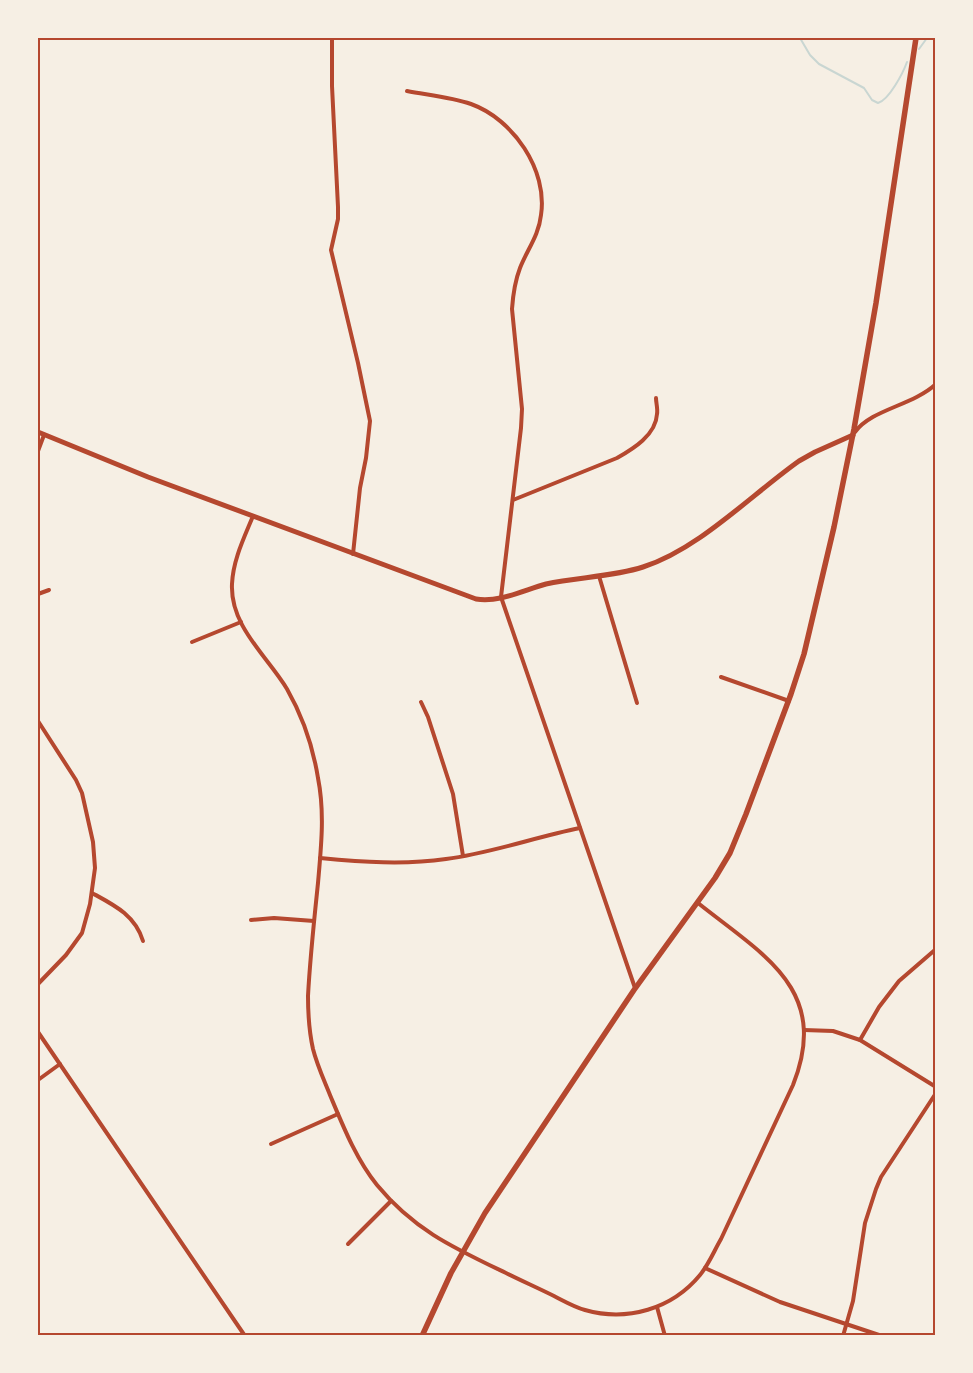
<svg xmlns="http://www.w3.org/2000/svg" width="973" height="1373" viewBox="0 0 973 1373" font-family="'Golos Text',sans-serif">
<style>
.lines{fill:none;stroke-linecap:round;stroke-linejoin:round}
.stream{stroke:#c9d6d2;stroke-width:2}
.minor{stroke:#b5482f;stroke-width:4}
.tertiary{stroke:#b5482f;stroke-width:5}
.secondary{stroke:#b5482f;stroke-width:5.5}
.neatline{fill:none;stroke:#b5482f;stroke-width:2}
</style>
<rect width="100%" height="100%" fill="#f6efe4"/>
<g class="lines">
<g class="stream">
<path d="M800,38l10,17 9,9 45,24 8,12 6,3c11,-3 25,-30 29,-41"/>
<polyline points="919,49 927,38"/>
</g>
<g class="minor">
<polyline points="332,38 332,86 338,207 338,219 331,250 358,363 370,421 366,458 360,488 353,554"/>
<path d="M407,91c21,4 44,6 64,13 42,15 77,66 70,111 -2,20 -14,35 -21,53 -5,13 -7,27 -8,41l10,100 -1,19 -20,169 134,391"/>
<path d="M855,432c17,-23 57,-26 81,-48"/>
<polyline points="38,451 44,435"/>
<path d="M513,500l104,-42c16,-9 39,-23 40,-44 1,-5 -1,-11 -1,-16"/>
<path d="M253,516c-9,22 -20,44 -21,68 -2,42 35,72 55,105 16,28 26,58 31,89 7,35 3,70 0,105 -4,38 -8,75 -10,113 0,18 1,35 5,53 4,16 11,31 17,46 13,31 26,64 47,90 37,45 77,63 129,88 16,8 32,15 48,23 10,5 20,11 31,14 42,12 87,-1 115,-35 9,-11 14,-24 21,-36l72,-154c38,-96 -30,-130 -95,-182"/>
<polyline points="599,576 637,703"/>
<polyline points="38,594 49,590"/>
<polyline points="192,642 241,622"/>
<polyline points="721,677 789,701"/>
<polyline points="421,702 428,717 453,794 463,856"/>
<polyline points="38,721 76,780 82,793 93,842 95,868 90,904 82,933 66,955 38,984"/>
<polyline points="936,804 936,807"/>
<path d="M320,858c42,4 84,7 126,1 46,-6 89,-22 134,-31"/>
<path d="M92,893c22,12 43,22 51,48"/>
<polyline points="251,920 274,918 314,921"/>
<polyline points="804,1030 833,1031 860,1040 936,1087"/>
<polyline points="38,1032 245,1336"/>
<polyline points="860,1040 879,1007 899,981 936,949"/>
<polyline points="38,1080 60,1064"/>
<polyline points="271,1144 338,1114"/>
<polyline points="348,1244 391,1201"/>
<polyline points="705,1268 780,1302 882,1336"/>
<polyline points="657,1307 665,1336"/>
<polyline points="843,1336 853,1301 865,1223 876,1189 881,1177 936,1093"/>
</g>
<path class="tertiary" d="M38,432l110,45 328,122c23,4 48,-9 70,-15 31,-7 66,-7 97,-17 56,-18 108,-72 156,-106l16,-9 38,-17"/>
<polyline class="secondary" points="422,1336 451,1273 485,1213 634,990 715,878 730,853 746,814 791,694 804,654 834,527 854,429 876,303 916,38"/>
</g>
<rect width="973" height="1373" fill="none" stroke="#f6efe4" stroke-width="78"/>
<rect x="39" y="39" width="895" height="1295" class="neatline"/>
</svg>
